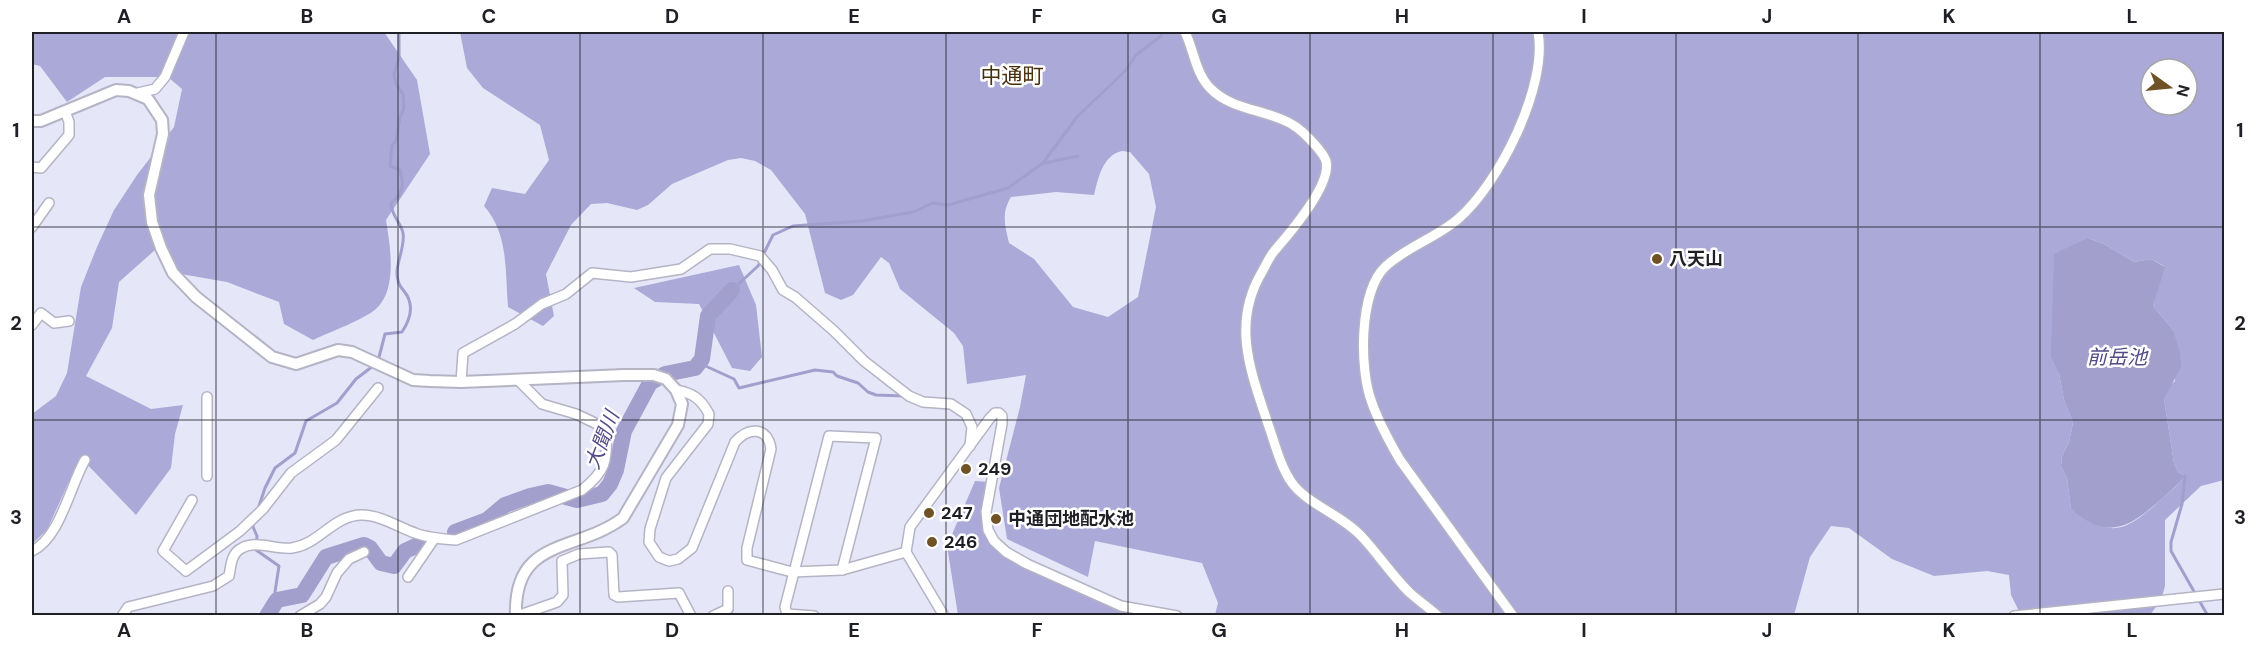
<svg xmlns="http://www.w3.org/2000/svg" width="2256" height="647" viewBox="0 0 2256 647" font-family="'DM Sans','Noto Sans JP',sans-serif">
<style>
.forest{fill:#aba9d7;fill-rule:evenodd}
.water{fill:#a29fcd}
.lines{fill:none;stroke-linecap:round;stroke-linejoin:round}
.stream{stroke:#a29fcd;stroke-width:3}
.river{stroke:#a29fcd;stroke-width:16}
.minor-casing{stroke:#b4b4c5;stroke-width:12}
.tertiary-casing{stroke:#b4b4c5;stroke-width:14}
.minor{stroke:#fff;stroke-width:9}
.tertiary{stroke:#fff;stroke-width:10}
.grid{fill:none;stroke:#1f1f26;stroke-width:1.5;stroke-opacity:0.55}
.poi-dot{fill:#705227;stroke:#fff;stroke-width:2}
.labels{text-anchor:middle;dominant-baseline:central;stroke-width:5;stroke-linejoin:round;paint-order:stroke}
.poi-label{font-size:18px;font-weight:bold;fill:#1f1f26;stroke:#fff;text-anchor:start}
.water-label{font-size:20px;font-style:italic;fill:#534b87;stroke:#fff}
.quarter-label{font-size:21px;fill:#472f0c;stroke:#fff}
.neatline{fill:none;stroke:#1f1f26;stroke-width:2}
.grid-label{font-size:20px;text-anchor:middle;font-weight:bold;fill:#1f1f26}
</style>
<rect width="100%" height="100%" fill="#e6e6f9"/>
<g class="forest">
<path d="M32,32h352l33,48 13,74 -44,66c4,26 12,69 -10,89 -13,11 -46,23 -63,31l-29,-16 -5,-22 -52,-20 -46,-8 -26,-24 -36,32 -7,46 -26,48 65,33 32,-4 -8,29 -4,34 -35,47 -56,-58 -33,73 -15,14v-130l24,-18 11,-23 14,-86 16,-40 17,-37 23,-35 37,-48 8,-38 -14,-12h-63l-38,25 -27,-36 -8,-2z"/>
<path d="M460,32h1764v448l-23,6 -36,34v66l-4,14 -11,15h-129l-10,-20 -2,-20 -22,-4 -53,5 -42,-17 -43,-31 -18,-2 -21,31 -16,58h-579l3,-12 -16,-40 -107,-22 -7,36 -81,-38 -8,-51 21,-81 6,-32 -59,9 -4,-38 -9,-13 -54,-44 -11,-26 -8,-6 -28,38 -12,5 -16,-7 -20,-79 -34,-44 -16,-9 -14,-3 -13,2 -56,24 -24,21 -11,5 -30,-7 -16,1 -20,21 -25,49 8,42 -11,10 -35,-19c-3,-35 1,-73 -24,-101l8,-18 33,6 24,-34 -9,-35 -57,-37 -16,-20zM2151,69h36v36h-36zM1122,151l8,1 19,22 7,33 -18,90 -30,20 -35,-10 -39,-48 -25,-16c-4,-17 -8,-30 2,-46l45,-5 38,3c4,-17 9,-40 28,-44zM2088,238l16,6 30,18 17,-3 13,7 -11,40 20,24 2,51 -6,5 -5,13 10,64 4,9 7,4c-9,12 -21,20 -31,30 -35,30 -46,28 -83,3l-4,-31 -6,-12 1,-10 7,-14 4,-19 -9,-23 -5,-27z"/>
<polygon points="739,265 756,305 762,357 750,371 732,368 699,304 655,302 634,288"/>
<polygon points="975,481 990,482 988,530 1006,552 1127,608 1130,615 958,615 947,546"/>
</g>
<path class="water" d="M2088,238l16,6 30,18 17,-3 14,8 -12,39 20,24 7,23 1,14 -17,32 10,64 4,9 7,4c-8,10 -18,18 -27,26 -32,28 -52,37 -87,7l-4,-31 -6,-12 1,-10 7,-14 4,-19 -9,-23 -5,-27 -8,-17 3,-102z"/>
<g class="lines">
<g class="stream">
<polyline points="1045,163 1078,156"/>
<polyline points="763,255 773,235 793,226 862,221 913,212 933,203 948,205 1008,188 1043,163 1077,117 1126,70 1136,55 1161,36 1162,32"/>
<polyline points="732,290 758,266 761,261"/>
<path d="M378,361l7,-27 17,-2c6,-9 11,-21 7,-32 -3,-11 -12,-10 -12,-29 1,-12 8,-26 6,-38 -2,-10 -12,-18 -12,-30 13,-10 13,-18 9,-33l-10,-4 2,-21 4,-4 4,-24 4,-9 -1,-14 -7,-10 -2,-10 5,-16v-26"/>
<polyline points="699,363 734,379 739,388 815,370 833,372 837,376 858,383 868,392 876,395 904,396"/>
<polyline points="2185,476 2182,504 2171,542 2171,551 2208,616"/>
<polyline points="258,509 265,488 275,468 295,453 306,421 337,403 356,379 373,366"/>
<polyline points="254,521 253,527 257,536 256,550 279,566 275,592 277,600"/>
</g>
<g class="river">
<polyline points="455,532 487,520 505,505 530,496 548,492 577,500 602,494 610,484 616,470 624,431 650,383 665,374 695,368 702,359 708,316 732,290"/>
<polyline points="267,616 277,600 302,595 326,557 364,545 370,548 381,563 394,566 405,551 418,545"/>
</g>
<defs>
<g id="minor">
<path d="M1185,32c9,18 10,41 26,57 22,22 56,20 82,36 9,5 16,13 23,21 4,5 8,9 10,15 6,23 -36,72 -50,88 -6,6 -10,16 -14,23 -31,52 -11,100 6,152 7,19 12,42 24,59 15,21 52,33 71,55 15,16 31,40 47,55 9,8 19,15 28,23"/>
<polyline points="138,93 155,89 165,77 184,32"/>
<polyline points="32,167 41,168 69,135 69,122 65,111"/>
<polyline points="32,227 49,203"/>
<polyline points="32,325 41,313 54,323 69,321"/>
<polyline points="461,382 463,353 515,324 542,304 566,294 592,273 631,277 681,269 710,249 730,249 760,256 772,270 783,290 795,297 834,331 864,361 909,396 923,402 951,404 966,414 972,427 970,446"/>
<path d="M676,390c17,3 25,9 33,24l-1,10 -42,54 -16,51 -1,13 10,15 10,4 9,-2 14,-11 43,-106c13,-15 33,-16 36,7l-24,99v12l45,12 50,-2 64,-18"/>
<polyline points="207,476 207,397"/>
<polyline points="192,500 163,551 186,571 240,531 263,509 291,473 336,440 378,388"/>
<path d="M32,551c28,-13 38,-65 53,-91"/>
<polyline points="408,577 434,539"/>
<path d="M122,616l6,-9 85,-21 16,-10c2,-10 2,-23 13,-28 14,-8 35,2 50,0 28,-4 41,-33 70,-33 18,0 36,12 53,18 13,5 27,6 41,7l126,-50c23,-18 26,-29 24,-57l-9,-9 -21,-10 -34,-10 -24,-24"/>
<polyline points="300,616 320,604 326,597 337,573 349,559 364,552"/>
<polyline points="517,616 557,602 563,595 562,561 579,554 609,552 612,555 614,595 618,597 679,593 691,616"/>
<polyline points="713,616 728,609 728,591"/>
<polyline points="814,616 787,614 785,607 829,436 876,438 842,570"/>
<polyline points="944,616 906,552 910,527 990,418 995,413 999,413 1002,416 1002,424 986,512 988,530 994,541 1006,552 1027,564 1121,606 1177,616"/>
<path d="M1513,616l-113,-156c-11,-19 -21,-37 -28,-57 -13,-33 -13,-111 13,-136 21,-20 51,-29 73,-48 41,-35 90,-133 80,-187"/>
<polyline points="2014,616 2224,594"/>
</g>
<path id="tertiary" d="M32,121h9l75,-31 13,1 19,8 14,21 1,14 -14,61 3,27 9,26 12,25 23,24 76,60 24,7 42,-14 14,2 61,28 17,1 31,1 163,-7h30l12,4 10,11 6,14 -4,21 -55,93c-47,35 -110,19 -107,98"/>
</defs>
<use href="#minor" class="minor-casing"/>
<use href="#tertiary" class="tertiary-casing"/>
<use href="#minor" class="minor"/>
<use href="#tertiary" class="tertiary"/>
</g>
<path class="grid" d="M216,32v584M398,32v584M580,32v584M763,32v584M946,32v584M1128,32v584M1310,32v584M1493,32v584M1676,32v584M1858,32v584M2040,32v584M32,227h2192M32,420h2192"/>
<g class="poi-dot">
<circle cx="1657" cy="259" r="6"/>
<circle cx="966" cy="469" r="6"/>
<circle cx="929" cy="513" r="6"/>
<circle cx="996" cy="519" r="6"/>
<circle cx="932" cy="542" r="6"/>
</g>
<g class="labels">
<g class="poi-label">
<text x="1669" y="259">八天山</text>
<text x="978" y="469">249</text>
<text x="941" y="513">247</text>
<text x="1008" y="519">中通団地配水池</text>
<text x="944" y="542">246</text>
</g>
<g class="water-label">
<text x="2117" y="357">前岳池</text>
<text transform="translate(602 440) rotate(-69)">大聞川</text>
</g>
<g class="quarter-label">
<text x="1012" y="76">中通町</text>
</g>
</g>
<rect width="2256" height="647" fill="none" stroke="#ffffff" stroke-width="66"/>
<g transform="translate(2169 87) rotate(105)"><circle r="28" fill="#ffffff" stroke="#a5a5a8" stroke-width="1.5"/>
<path d="M0-4.5L10 22L0 15L-10 22Z" fill="#705227"/>
<text y="-9" font-size="16" font-weight="bold" text-anchor="middle" fill="#1f1f26">N</text>
</g>
<rect x="33" y="33" width="2190" height="581" class="neatline"/>
<g class="grid-label">
<text x="124" y="23">A</text>
<text x="307" y="23">B</text>
<text x="489" y="23">C</text>
<text x="672" y="23">D</text>
<text x="854" y="23">E</text>
<text x="1037" y="23">F</text>
<text x="1219" y="23">G</text>
<text x="1402" y="23">H</text>
<text x="1584" y="23">I</text>
<text x="1767" y="23">J</text>
<text x="1949" y="23">K</text>
<text x="2132" y="23">L</text>
<text x="16" y="137">1</text>
<text x="2240" y="137">1</text>
<text x="16" y="330">2</text>
<text x="2240" y="330">2</text>
<text x="16" y="524">3</text>
<text x="2240" y="524">3</text>
<text x="124" y="637">A</text>
<text x="307" y="637">B</text>
<text x="489" y="637">C</text>
<text x="672" y="637">D</text>
<text x="854" y="637">E</text>
<text x="1037" y="637">F</text>
<text x="1219" y="637">G</text>
<text x="1402" y="637">H</text>
<text x="1584" y="637">I</text>
<text x="1767" y="637">J</text>
<text x="1949" y="637">K</text>
<text x="2132" y="637">L</text>
</g>
</svg>
